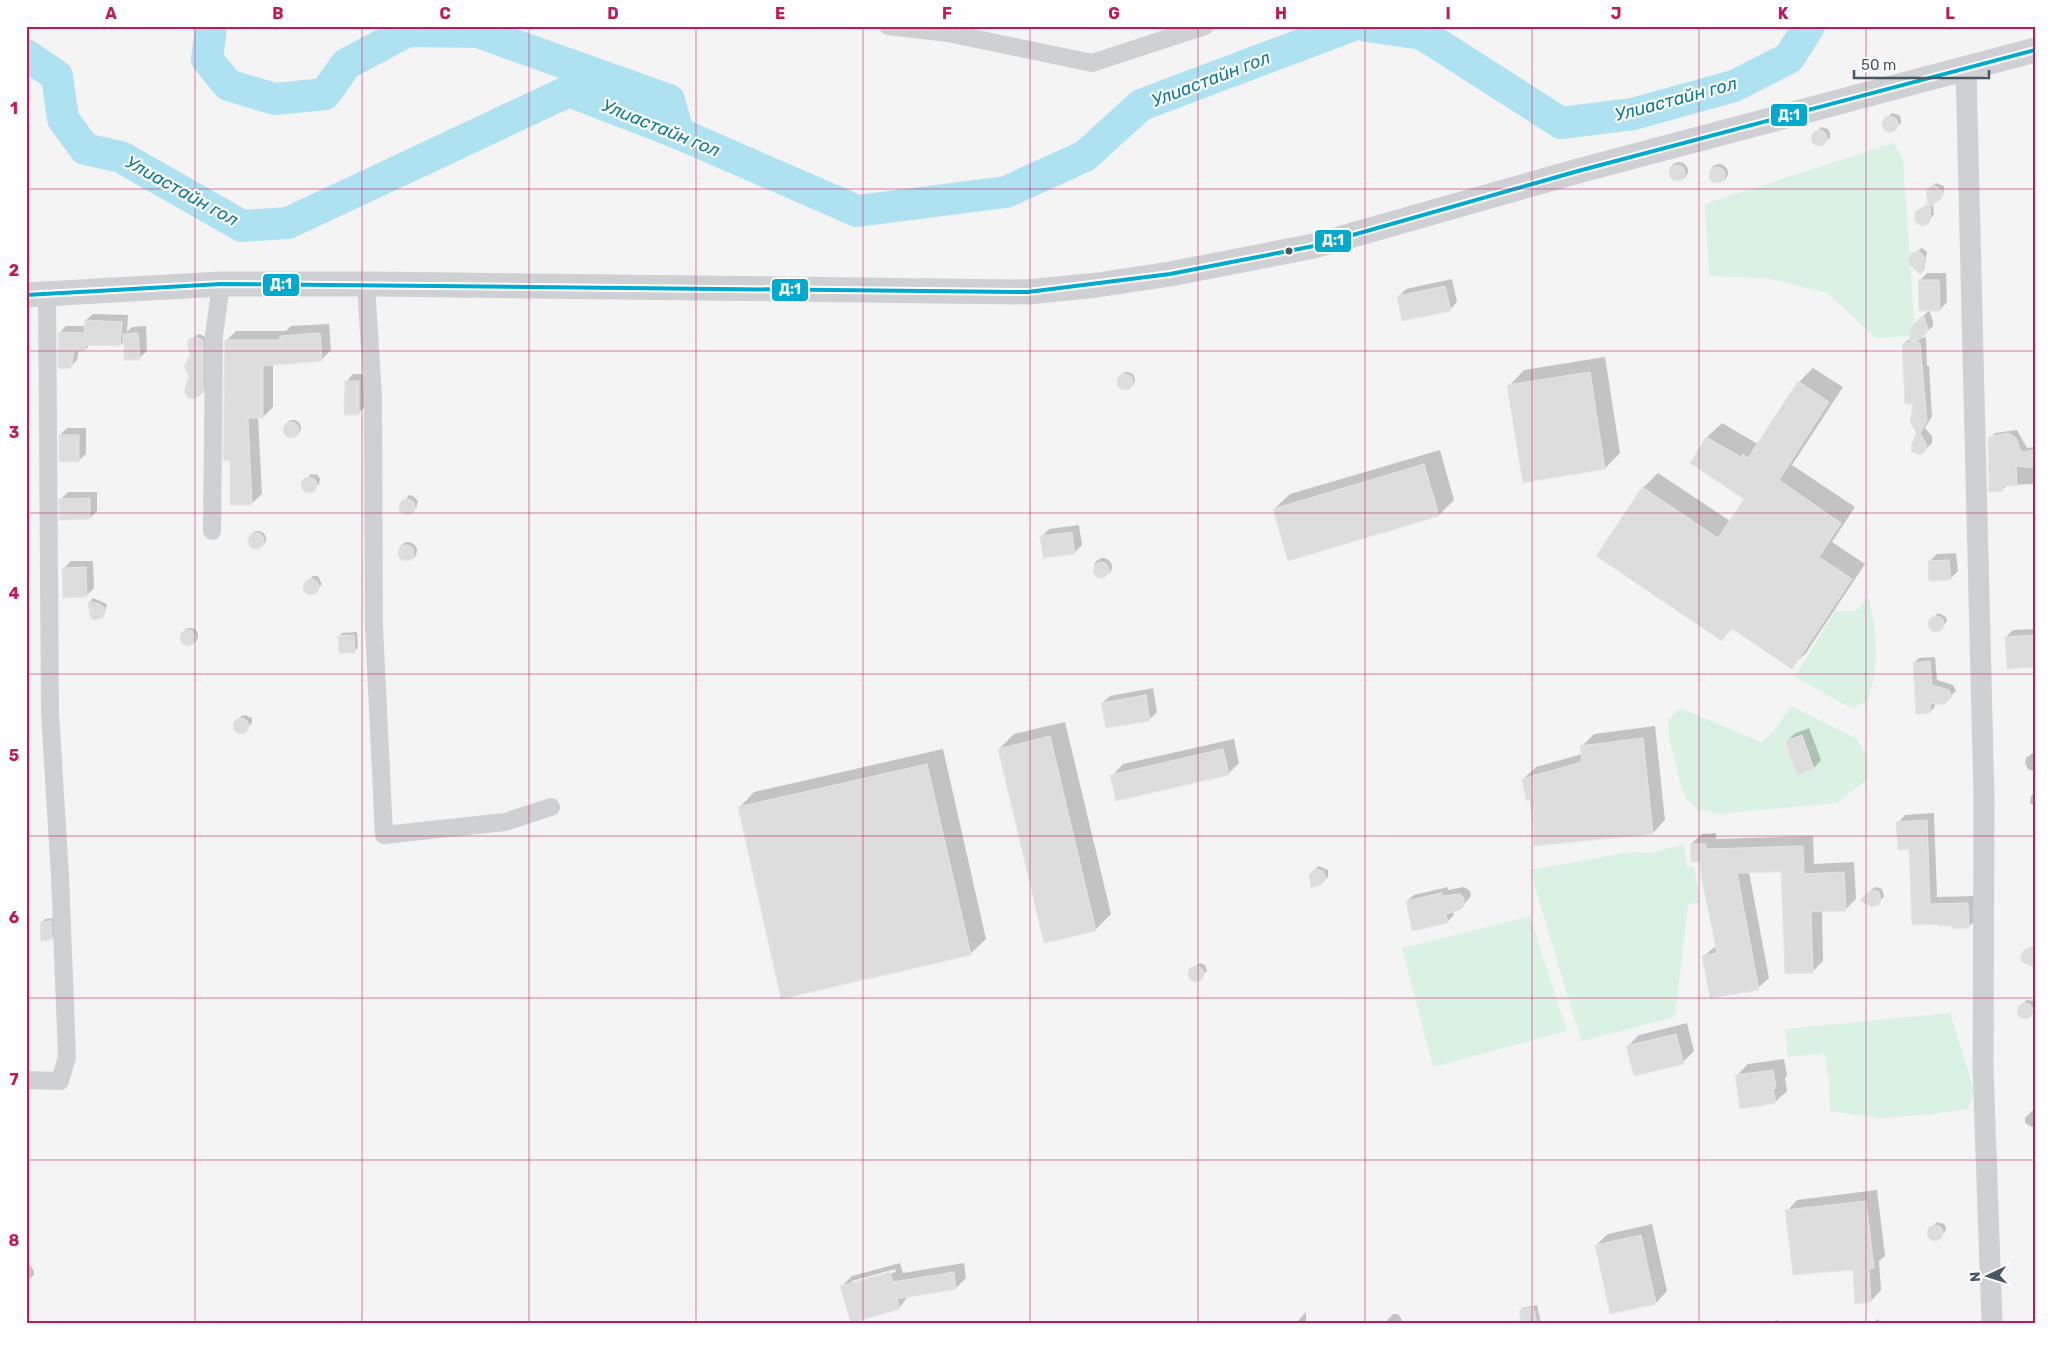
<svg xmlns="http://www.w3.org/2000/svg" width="2061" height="1349" viewBox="0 0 2061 1349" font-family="Rubik,sans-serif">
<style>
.green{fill:#d9f2e3}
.shadow{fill:#0003;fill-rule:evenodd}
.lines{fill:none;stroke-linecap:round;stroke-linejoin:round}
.river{stroke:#aee2f0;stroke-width:32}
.building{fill:#ddddde;stroke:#e5e6e7}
.minor{stroke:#ced0d2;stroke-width:18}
.tertiary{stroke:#ced0d2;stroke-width:21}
.secondary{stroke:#ced0d4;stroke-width:25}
.bus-1-casing{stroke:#fff;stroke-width:8}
.bus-1{stroke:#00a9ce;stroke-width:4}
.grid{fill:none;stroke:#c2185b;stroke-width:1;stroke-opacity:0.55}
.bus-dot{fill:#4a5661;stroke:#fff;stroke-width:2}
.labels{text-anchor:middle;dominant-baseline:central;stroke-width:4.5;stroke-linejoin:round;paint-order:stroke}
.water-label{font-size:18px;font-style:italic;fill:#0c7c9b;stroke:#fff}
.line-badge{stroke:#fff;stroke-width:2}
.badge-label{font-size:14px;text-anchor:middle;font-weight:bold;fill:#fff}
.neatline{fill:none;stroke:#c2185b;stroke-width:2}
.grid-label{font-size:16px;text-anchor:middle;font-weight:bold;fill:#c2185b}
</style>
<rect width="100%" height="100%" fill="#f4f4f4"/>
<g class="green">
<polygon points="1893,143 1903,158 1915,336 1876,338 1827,293 1768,278 1709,276 1705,204"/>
<path d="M1869,597c8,39 11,65 -1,103l-15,9 -58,-32 40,-66h21z"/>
<polygon points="1791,706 1857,739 1868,758 1868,779 1837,803 1718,814 1697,809 1686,798 1680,782 1669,738 1668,720 1680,708 1761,742 1773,732"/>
<polygon points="1684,844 1687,867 1694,866 1700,902 1688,904 1675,1017 1581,1041 1530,870 1631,852 1652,853"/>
<polygon points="1530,916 1567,1031 1433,1067 1402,948"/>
<polygon points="1950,1013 1974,1090 1968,1109 1925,1115 1879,1118 1830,1111 1829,1079 1824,1053 1788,1057 1785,1029"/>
</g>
<g class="shadow">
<polygon points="1892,113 1899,115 1901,119 1901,123 1891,131 1884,127 1884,120"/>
<polygon points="1821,127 1828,129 1830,133 1830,138 1820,145 1814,143 1814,134"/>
<circle cx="1679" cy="171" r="9"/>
<circle cx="1719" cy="173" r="9"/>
<polygon points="1936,183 1944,186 1943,195 1933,203 1934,214 1928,222 1918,211 1929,203 1932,186"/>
<polygon points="1922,248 1927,252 1924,270 1921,273 1911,255"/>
<polygon points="1927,273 1946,273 1947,302 1940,310 1919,281"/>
<polygon points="1452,279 1457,302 1450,310 1398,297 1406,289"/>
<polygon points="1929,310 1933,321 1933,326 1920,338 1926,337 1927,366 1929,366 1932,416 1925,428 1932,436 1932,443 1922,453 1913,451 1912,444 1917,433 1914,402 1903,344 1911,338 1913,328"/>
<polygon points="93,314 128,315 127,332 132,327 146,326 147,351 139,358 125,340 120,345 91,343 85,350 79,350 77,360 70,367 63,369 59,366 59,333 66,326 86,326 86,320"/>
<polygon points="329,324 331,350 321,360 273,364 273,407 263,417 258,417 262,494 252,503 226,341 236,331 286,331 291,326"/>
<polygon points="199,334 206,337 206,389 202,392 190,376 191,339"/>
<polygon points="1605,357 1620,453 1605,468 1509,386 1524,370"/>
<polygon points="1813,368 1843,387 1792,465 1855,507 1832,542 1865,564 1806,653 1791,667 1733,628 1722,639 1598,556 1643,488 1658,473 1730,521 1746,499 1692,463 1707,437 1722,423 1756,443 1760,442 1799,382"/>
<circle cx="1127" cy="380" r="8"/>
<polygon points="353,374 366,374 366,406 358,413 346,382"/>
<circle cx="293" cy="428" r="8"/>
<polygon points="67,428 86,428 86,454 78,461 60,435"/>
<polygon points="2017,430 2027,448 2035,447 2035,484 2007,485 2002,490 1990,438 1995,433"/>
<polygon points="1440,450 1454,500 1439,515 1274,509 1290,494"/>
<polygon points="311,474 318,475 320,479 319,484 310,492 302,487 302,483"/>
<polygon points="68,492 97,492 97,511 90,518 60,500"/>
<polygon points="409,495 413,496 418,501 416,508 408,514 403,513 400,507"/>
<polygon points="1079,525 1082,545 1075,552 1041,537 1049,529"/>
<circle cx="258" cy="539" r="8"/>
<circle cx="408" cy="551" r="9"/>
<polygon points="1956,553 1958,571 1950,579 1929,562 1937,554"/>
<circle cx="1103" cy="567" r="9"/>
<polygon points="71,561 93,561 94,588 86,596 63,569"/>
<polygon points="313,576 318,576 322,584 314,593 307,593 304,585"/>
<polygon points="93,598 107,604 105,613 89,602"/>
<polygon points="1938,613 1946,617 1947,621 1939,631 1932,630 1929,622"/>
<circle cx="190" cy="636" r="8"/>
<polygon points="2035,629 2035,684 2034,666 2006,637 2013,630"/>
<polygon points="357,632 358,648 354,651 339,636 342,633"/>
<polygon points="1935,657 1937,680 1953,685 1956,691 1943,703 1935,703 1935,707 1930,712 1914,663 1919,658"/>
<polygon points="1153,688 1157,712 1150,719 1107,727 1102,703 1110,696"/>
<polygon points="245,715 252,718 252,723 244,732 238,732 234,724 241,716"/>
<polygon points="1065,722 1111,914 1095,930 999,749 1014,734"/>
<polygon points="1655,726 1665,820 1653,833 1531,798 1523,779 1536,767 1582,754 1581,747 1594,734"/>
<polygon points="1809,728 1821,760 1814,768 1798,773 1786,742 1794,734"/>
<polygon points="1234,739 1239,763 1228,774 1112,776 1123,764"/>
<polygon points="943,749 986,939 970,954 739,808 754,792"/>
<polygon points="2034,752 2035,752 2035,772 2028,769 2025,763 2026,758"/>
<polygon points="2035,791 2035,806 2030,803 2031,796"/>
<polygon points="1934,813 1937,897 1975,896 1976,920 1968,927 1939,922 1913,923 1910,848 1898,823 1905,815"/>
<polygon points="1716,833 1716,839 1813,836 1814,864 1854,862 1856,899 1845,910 1822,910 1823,961 1813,971 1782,870 1749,872 1769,978 1758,988 1704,956 1717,945 1702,861 1691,844 1702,834"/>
<polygon points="1319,866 1328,870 1328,877 1320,884 1315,869"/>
<polygon points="1448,887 1448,890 1464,887 1470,891 1471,896 1460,909 1453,911 1454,915 1447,922 1407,901 1414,895"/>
<polygon points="1877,887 1882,889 1884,896 1878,904 1862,899 1872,889"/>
<polygon points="54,918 55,936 51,939 42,922 45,919"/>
<polygon points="1200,963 1205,965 1207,971 1196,981 1191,979 1190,970"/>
<polygon points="2027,1000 2034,1001 2035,1011 2026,1018 2019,1013 2019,1007"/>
<polygon points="26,1013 29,1017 26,1023"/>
<polygon points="1687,1023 1694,1051 1683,1062 1627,1047 1639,1035"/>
<polygon points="1784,1059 1787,1076 1785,1078 1787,1091 1775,1102 1736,1076 1748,1064"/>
<polygon points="2034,1109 2035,1125 2032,1127 2025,1123 2025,1118"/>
<polygon points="1877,1190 1885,1256 1879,1261 1881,1290 1871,1301 1854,1269 1787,1211 1797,1200"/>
<polygon points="1937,1222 1944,1224 1946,1228 1945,1232 1935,1240 1931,1240 1928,1231"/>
<polygon points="1652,1224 1667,1291 1656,1303 1596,1245 1608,1234"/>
<path d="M900,1263l3,10 61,-10 2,15 -10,10 -47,7 -9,12 -58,-21 10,-10zM895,1269l1,3 -44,12v-3z"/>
<polygon points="26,1265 30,1265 34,1271 34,1275 26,1281"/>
<polygon points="1537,1305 1541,1323 1523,1323 1520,1311 1523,1308"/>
<polygon points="1306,1312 1306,1323 1296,1323 1304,1314"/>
<polygon points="1393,1314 1398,1314 1402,1320 1400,1323 1385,1323"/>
<polygon points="1877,1319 1882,1323 1874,1323"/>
<polygon points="1778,1320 1778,1323 1766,1323"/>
</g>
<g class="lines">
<g class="river">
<polyline points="211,26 207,59 228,85 275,99 325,94 346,64 408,31 478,32 669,100 678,133"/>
<polyline points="1367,26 1422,34 1561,123 1633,114 1734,86 1789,58 1809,26"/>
<polyline points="26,55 57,76 63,119 85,149 121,157 242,226 288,223 569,91 678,133 857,211 1006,192 1085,156 1141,105 1351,26"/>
</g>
</g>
<g class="building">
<circle cx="1890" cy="124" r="8"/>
<circle cx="1819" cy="138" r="8"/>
<circle cx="1677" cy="173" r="8"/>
<circle cx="1717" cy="175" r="8"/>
<polygon points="1934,185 1941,190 1942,198 1930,207 1931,218 1929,223 1923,226 1918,224 1915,220 1915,212 1928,204 1926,192 1929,187"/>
<polygon points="1919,251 1925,258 1921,275 1910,265 1908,260 1911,253"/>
<polygon points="1918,280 1939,280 1940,311 1919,311"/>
<polygon points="1445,286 1451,311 1402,321 1397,296"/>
<polygon points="1923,315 1928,328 1927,333 1915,343 1920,343 1927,420 1920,434 1927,445 1925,452 1920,455 1912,452 1911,447 1916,433 1910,422 1913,404 1905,404 1902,344 1909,343 1911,327"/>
<polygon points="85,320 122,322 120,346 85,345 85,351 74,351 71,368 61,369 58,367 58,332 84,333"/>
<polygon points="138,333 140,360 124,360 123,334"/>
<polygon points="320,333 322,361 263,366 263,418 248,418 252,505 230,505 230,461 224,461 223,457 225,340 280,340 280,336"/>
<polygon points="195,337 203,340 203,393 194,399 188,398 184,391 189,376 184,367 190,354 187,343 190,338"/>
<polygon points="1590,372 1605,469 1523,483 1507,385"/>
<circle cx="1125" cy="382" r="8"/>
<polygon points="345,381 359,381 359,415 344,415"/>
<polygon points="1798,381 1829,402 1779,480 1841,523 1819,557 1852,579 1792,669 1731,628 1722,641 1596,556 1642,487 1718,538 1744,499 1690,463 1706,437 1741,457 1743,454 1748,458"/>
<circle cx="291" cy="430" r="8"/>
<polygon points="2008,433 2016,438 2021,452 2035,450 2035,468 2016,466 2017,486 2002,486 2003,491 1989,492 1988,440 1989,437"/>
<rect x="59" y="435" width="20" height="27"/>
<polygon points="1424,464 1439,516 1288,561 1273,509"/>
<circle cx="309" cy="485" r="8"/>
<polygon points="90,498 90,519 59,520 59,499"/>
<circle cx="407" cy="507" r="8"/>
<polygon points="1072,532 1075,554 1043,558 1040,536"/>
<circle cx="256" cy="541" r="8"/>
<circle cx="406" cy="553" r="8"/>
<polygon points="1949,560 1951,580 1929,581 1928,561"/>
<circle cx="1101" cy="570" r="8"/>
<polygon points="86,567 87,597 63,598 62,568"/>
<circle cx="311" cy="587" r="8"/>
<polygon points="88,601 99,604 104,607 105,613 102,618 94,620 90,617"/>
<circle cx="1936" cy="624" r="8"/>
<circle cx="188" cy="638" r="8"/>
<polygon points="354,635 355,653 339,653 338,636"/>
<polygon points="2035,635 2035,667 2007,669 2005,637"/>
<polygon points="1930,661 1932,685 1949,690 1952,697 1944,705 1930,703 1930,713 1916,714 1913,663"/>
<polygon points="1146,695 1150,721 1106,728 1101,703"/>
<circle cx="241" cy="726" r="8"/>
<polygon points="1802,735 1814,769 1797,775 1785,741"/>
<polygon points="1050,736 1096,931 1044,943 998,749"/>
<polygon points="1643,738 1653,834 1534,846 1530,799 1526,801 1522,779 1582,762 1580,746"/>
<polygon points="1223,749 1229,775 1116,801 1110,775"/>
<polygon points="927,764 971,955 781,999 738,807"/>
<polygon points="1927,820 1930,904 1968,903 1969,928 1952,929 1952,926 1938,926 1938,924 1912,925 1909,849 1898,850 1896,822"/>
<polygon points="1690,844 1706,844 1706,849 1803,846 1804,874 1844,872 1846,911 1811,912 1813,973 1785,974 1781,872 1737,873 1759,990 1710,998 1702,956 1717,953 1701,875 1700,862 1691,862"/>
<polygon points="1315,869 1323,871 1326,879 1321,885 1311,888 1309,875"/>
<polygon points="1873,890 1879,892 1881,900 1879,905 1871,907 1860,900 1868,892"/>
<polygon points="1441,893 1442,896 1460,894 1464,898 1464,906 1460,910 1446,914 1448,923 1412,931 1406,901"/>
<polygon points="51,921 52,940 41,941 40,922"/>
<polygon points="2035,945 2035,968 2022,962 2020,957 2024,950"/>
<circle cx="1196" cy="974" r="8"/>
<circle cx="2025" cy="1011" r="8"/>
<polygon points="1676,1034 1684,1064 1634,1076 1626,1046"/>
<polygon points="1773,1070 1776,1088 1773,1089 1776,1103 1740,1109 1735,1075"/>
<polygon points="1866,1201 1874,1268 1869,1269 1871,1302 1855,1304 1853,1270 1793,1275 1785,1210"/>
<circle cx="1935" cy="1233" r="8"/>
<polygon points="1641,1235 1656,1304 1610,1314 1595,1245"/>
<polygon points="890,1272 893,1282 954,1272 956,1289 897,1299 900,1309 851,1323 840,1286"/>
<polygon points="1533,1307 1537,1323 1521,1323 1519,1311"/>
</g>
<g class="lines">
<g class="minor">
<polyline points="888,26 948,33 1092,63 1205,26"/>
<polyline points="366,284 373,397 374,626 384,835 505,822 551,807"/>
<polyline points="212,531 214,335 221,284"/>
<polyline points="26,1080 60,1081 67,1057 60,876 50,713 47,294"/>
</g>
<polyline class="tertiary" points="1966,70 1984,799 1983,1067 1992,1323"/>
<polyline class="secondary" points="26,295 221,284 373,284 1028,292 1097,285 1170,274 1314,246 1578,171 2035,50"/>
<defs>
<polyline id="bus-1" points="26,295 221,284 1028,292 1170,274 1314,246 1578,171 2035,50"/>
</defs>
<use href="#bus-1" class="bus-1-casing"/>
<use href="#bus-1" class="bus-1"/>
</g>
<path class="grid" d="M195,26v1297M362,26v1297M529,26v1297M696,26v1297M863,26v1297M1030,26v1297M1198,26v1297M1365,26v1297M1532,26v1297M1699,26v1297M1866,26v1297M26,189h2009M26,351h2009M26,513h2009M26,674h2009M26,836h2009M26,998h2009M26,1160h2009"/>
<circle class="bus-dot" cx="1289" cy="251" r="4.5"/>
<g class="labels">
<g class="water-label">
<text transform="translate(1211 79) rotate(-21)">Улиастайн гол</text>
<text transform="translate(1676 99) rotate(-15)">Улиастайн гол</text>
<text transform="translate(661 128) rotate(22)">Улиастайн гол</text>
<text transform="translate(182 191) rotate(29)">Улиастайн гол</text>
</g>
</g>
<g class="line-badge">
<rect x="1770" y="103" width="38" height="24" rx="5" fill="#00a9ce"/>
<rect x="1314" y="229" width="38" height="24" rx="5" fill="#00a9ce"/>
<rect x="262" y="273" width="38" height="24" rx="5" fill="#00a9ce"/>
<rect x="771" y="278" width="38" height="24" rx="5" fill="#00a9ce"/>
</g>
<g class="badge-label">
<text x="1789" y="120">Д:1</text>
<text x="1333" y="245">Д:1</text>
<text x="281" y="289">Д:1</text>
<text x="790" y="294">Д:1</text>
</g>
<rect width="2061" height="1349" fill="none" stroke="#ffffff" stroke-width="55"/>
<g transform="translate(1988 1276) rotate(266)" stroke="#ffffff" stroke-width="4" paint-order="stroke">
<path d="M0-4L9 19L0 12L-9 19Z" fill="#4a5661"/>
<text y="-8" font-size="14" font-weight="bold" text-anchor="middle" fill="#4a5661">N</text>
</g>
<path d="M1854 70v8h135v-8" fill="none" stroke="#4a5661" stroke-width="2.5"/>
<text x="1861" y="70" font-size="15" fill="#4a5661" stroke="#ffffff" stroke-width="4" paint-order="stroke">50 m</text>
<rect x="28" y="28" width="2006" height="1294" class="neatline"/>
<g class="grid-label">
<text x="111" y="19">A</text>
<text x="278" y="19">B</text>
<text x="445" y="19">C</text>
<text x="613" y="19">D</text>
<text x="780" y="19">E</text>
<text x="947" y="19">F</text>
<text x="1114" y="19">G</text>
<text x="1281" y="19">H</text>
<text x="1448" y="19">I</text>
<text x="1616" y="19">J</text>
<text x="1783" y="19">K</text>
<text x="1950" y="19">L</text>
<text x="14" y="114">1</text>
<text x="14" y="276">2</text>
<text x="14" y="438">3</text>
<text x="14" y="599">4</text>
<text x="14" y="761">5</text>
<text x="14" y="923">6</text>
<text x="14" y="1085">7</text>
<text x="14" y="1246">8</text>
</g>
</svg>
